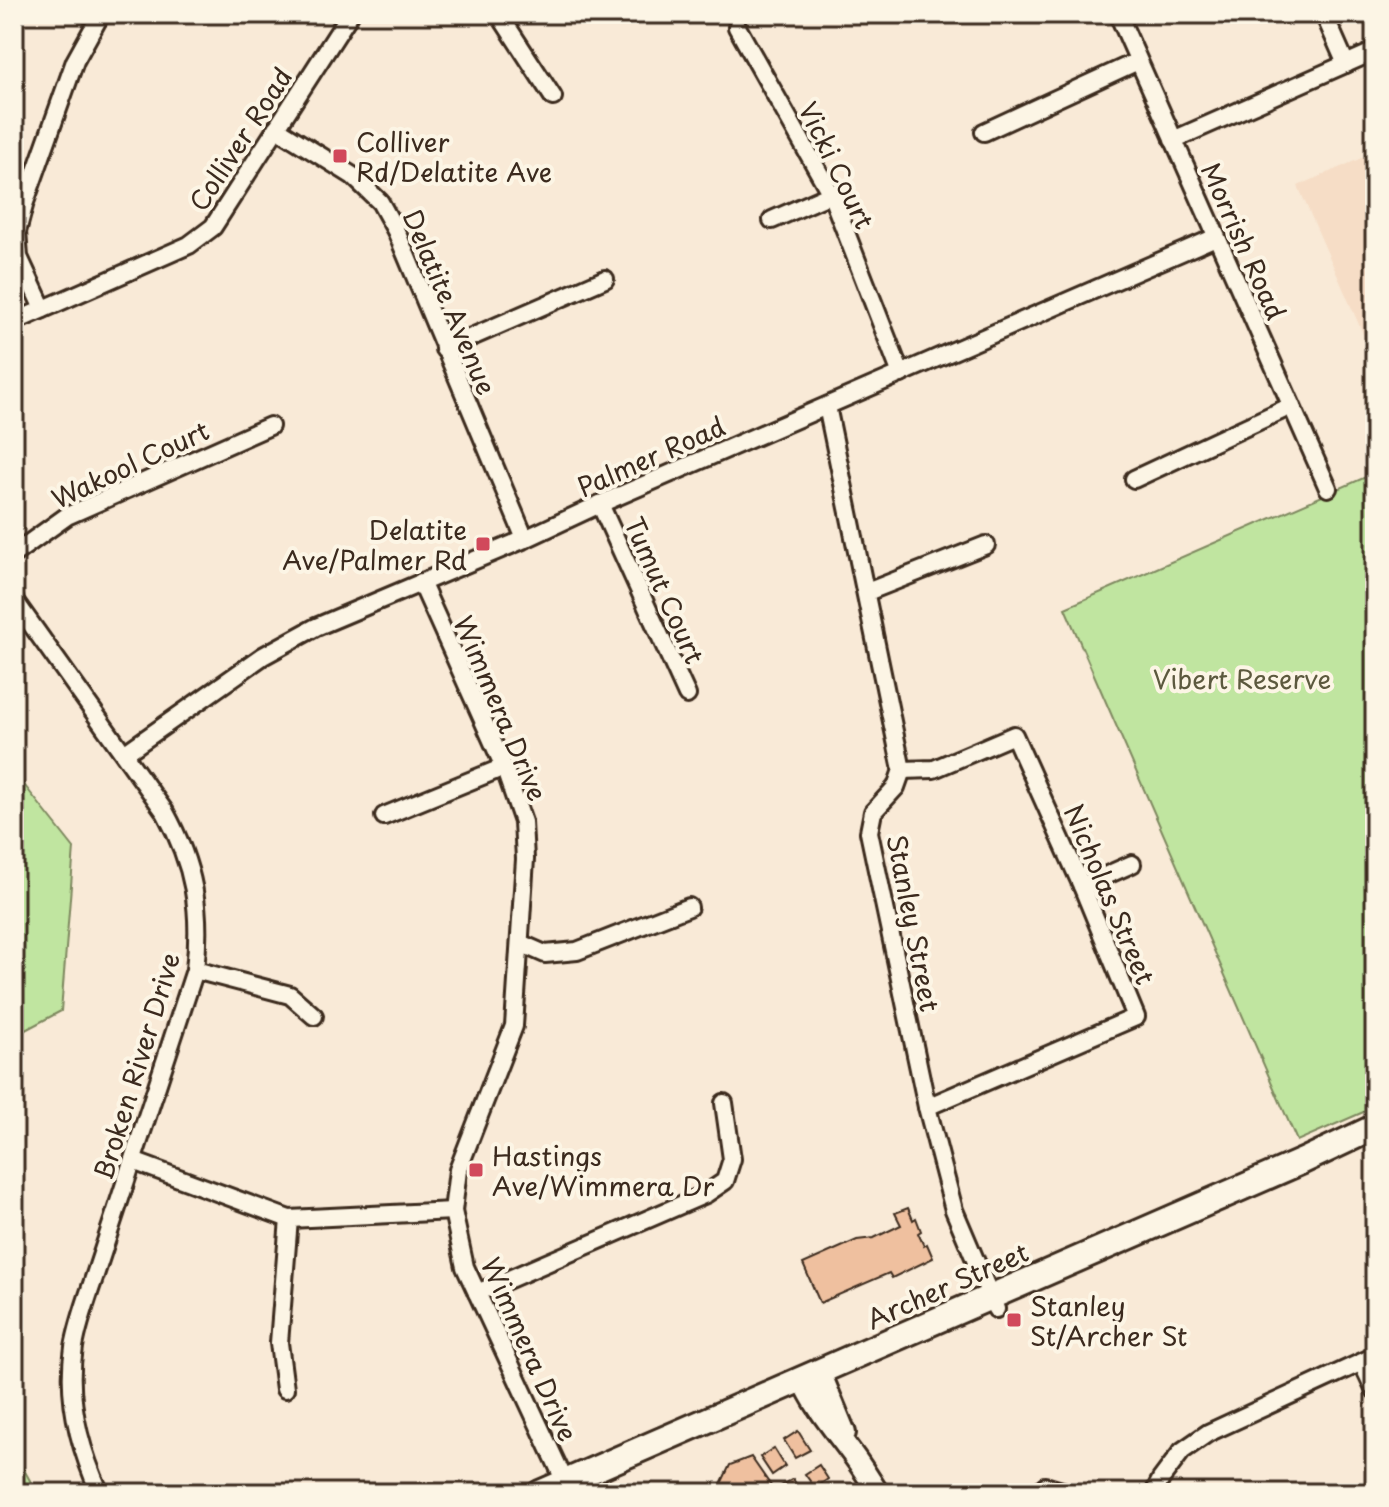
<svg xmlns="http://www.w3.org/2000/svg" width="1389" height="1507" viewBox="0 0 1389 1507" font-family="'Playpen Sans',sans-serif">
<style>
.built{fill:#f6ddc6}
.green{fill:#c0e5a0;stroke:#7e885f;stroke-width:2}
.building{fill:#efc09f;stroke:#3b2a1e;stroke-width:2}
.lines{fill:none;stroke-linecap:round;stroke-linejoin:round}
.minor-casing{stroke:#3b2a1e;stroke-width:22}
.tertiary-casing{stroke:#3b2a1e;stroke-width:26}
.secondary-casing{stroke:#3b2a1e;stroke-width:30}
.minor{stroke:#fcf5e5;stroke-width:16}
.tertiary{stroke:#fcf5e5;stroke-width:20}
.secondary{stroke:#fcf5e5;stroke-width:24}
.poi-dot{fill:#d1495b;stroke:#fcf5e5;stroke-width:3}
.labels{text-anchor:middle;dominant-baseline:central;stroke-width:8;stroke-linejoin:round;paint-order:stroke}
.street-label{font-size:26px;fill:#3b2a1e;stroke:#fcf5e5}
.poi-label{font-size:26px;fill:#3b2a1e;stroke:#fcf5e5;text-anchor:start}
.park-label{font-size:26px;fill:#5c593e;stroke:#fcf5e5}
</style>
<rect width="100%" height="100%" fill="#f9ead7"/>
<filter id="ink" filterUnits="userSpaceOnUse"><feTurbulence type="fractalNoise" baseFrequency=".0125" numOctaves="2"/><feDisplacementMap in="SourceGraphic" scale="16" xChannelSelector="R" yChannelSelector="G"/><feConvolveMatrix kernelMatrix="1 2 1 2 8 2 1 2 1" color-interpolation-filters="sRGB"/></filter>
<g filter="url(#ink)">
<polygon class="built" points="1375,152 1375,361 1298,186"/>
<g class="green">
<polygon points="1375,473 1375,1107 1297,1141 1065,608"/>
<polygon points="14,772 74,848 61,1011 14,1036"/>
<polygon points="14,1452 37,1493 14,1493"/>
</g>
<g class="building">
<polygon points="908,1208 913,1220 916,1218 921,1231 918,1233 924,1246 927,1244 933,1258 892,1278 889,1273 820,1303 803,1264 857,1240 874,1238 901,1225 895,1213"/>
<polygon points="798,1431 810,1450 795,1458 784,1440"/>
<polygon points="774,1448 785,1466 772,1475 760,1457"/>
<polygon points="751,1457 776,1493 722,1493 719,1488 730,1465"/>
<polygon points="819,1465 828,1479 815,1488 805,1474"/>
<polygon points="793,1479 802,1493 783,1493 779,1487"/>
</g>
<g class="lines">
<defs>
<g id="minor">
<polyline points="499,14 553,97"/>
<polyline points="1118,14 1328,488"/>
<polyline points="1324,14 1346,64"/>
<polyline points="737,27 831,194 901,374"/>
<polyline points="276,128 353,176 380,202 396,231 525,539"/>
<polyline points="984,132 1138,61"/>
<polyline points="1173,140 1375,51"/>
<polyline points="772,220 831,194"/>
<polyline points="43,309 19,257 17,232 25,202 75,61 101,14"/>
<polyline points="14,322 189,245 213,227 350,14"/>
<polyline points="444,349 605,279"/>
<polyline points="827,406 902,770 896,787 873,812 869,832 927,1107 954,1210 996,1309"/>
<polyline points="1134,479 1291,406"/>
<polyline points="600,504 687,695"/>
<polyline points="14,554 67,516 270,426"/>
<polyline points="421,582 504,767 523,822 525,859 514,1026 458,1170 453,1211 465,1267 568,1488"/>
<polyline points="867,592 986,545"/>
<path d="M14,600l151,212c29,53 37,98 30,158l-100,305c-8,24 -17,48 -21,72 -8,51 5,100 26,146"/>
<polyline points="124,754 263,656 316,627 525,539 600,504 1216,237"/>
<polyline points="902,770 934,769 1014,735 1082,886 1136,1017 927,1107"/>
<polyline points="384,816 504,767"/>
<polyline points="1082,886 1132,864"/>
<polyline points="520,943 545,954 577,951 689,907"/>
<polyline points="195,970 290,995 314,1016"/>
<polyline points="133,1161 289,1219 453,1211"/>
<polyline points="477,1293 706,1194 725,1181 732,1159 724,1103"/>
<polyline points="1362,1363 1375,1391"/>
<polyline points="285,1389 279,1343 289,1219"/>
<polyline points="1045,1486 1069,1493"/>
<polyline points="1154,1493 1161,1479 1182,1451 1208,1433 1375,1356"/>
</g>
<g id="tertiary">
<polyline points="820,1372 845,1433"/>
<path d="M803,1380c12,28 32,50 50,75 9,12 17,25 25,38"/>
</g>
<polyline id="secondary" points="540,1493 1303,1161 1375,1127"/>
</defs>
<use href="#minor" class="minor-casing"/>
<use href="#tertiary" class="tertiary-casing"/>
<use href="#secondary" class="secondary-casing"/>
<use href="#minor" class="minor"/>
<use href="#tertiary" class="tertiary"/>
<use href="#secondary" class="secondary"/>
</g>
</g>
<g class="poi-dot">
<rect x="332" y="148" width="16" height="16" rx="4"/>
<rect x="475" y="536" width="16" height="16" rx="4"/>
<rect x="468" y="1162" width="16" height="16" rx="4"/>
<rect x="1006" y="1312" width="16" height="16" rx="4"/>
</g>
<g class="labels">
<g class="street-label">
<text transform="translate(240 139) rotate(-57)">Colliver Road</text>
<text transform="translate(837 165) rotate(64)">Vicki Court</text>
<text transform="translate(1244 241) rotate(66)">Morrish Road</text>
<text transform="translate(450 302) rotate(67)">Delatite Avenue</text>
<text transform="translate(651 456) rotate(-24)">Palmer Road</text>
<text transform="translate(130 464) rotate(-25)">Wakool Court</text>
<text transform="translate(665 590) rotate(66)">Tumut Court</text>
<text transform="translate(501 708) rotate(67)">Wimmera Drive</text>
<text transform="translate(1110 894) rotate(67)">Nicholas Street</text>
<text transform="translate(914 923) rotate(79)">Stanley Street</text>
<text transform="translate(136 1066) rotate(-73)">Broken River Drive</text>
<text transform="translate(947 1285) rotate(-24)">Archer Street</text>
<text transform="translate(530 1349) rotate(66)">Wimmera Drive</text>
</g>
<g class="poi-label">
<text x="356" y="141">Colliver<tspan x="356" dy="30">Rd/Delatite Ave</tspan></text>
<text x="467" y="529" text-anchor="end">Delatite<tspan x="467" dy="30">Ave/Palmer Rd</tspan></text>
<text x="492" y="1155">Hastings<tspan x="492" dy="30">Ave/Wimmera Dr</tspan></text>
<text x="1030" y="1305">Stanley<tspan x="1030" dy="30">St/Archer St</tspan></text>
</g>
<g class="park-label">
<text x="1242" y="678">Vibert Reserve</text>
</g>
</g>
<rect width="1389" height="1507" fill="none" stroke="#fcf5e5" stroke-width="48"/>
<rect x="24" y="24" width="1341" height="1459" fill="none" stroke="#3b2a1e" stroke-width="3" filter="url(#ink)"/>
</svg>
